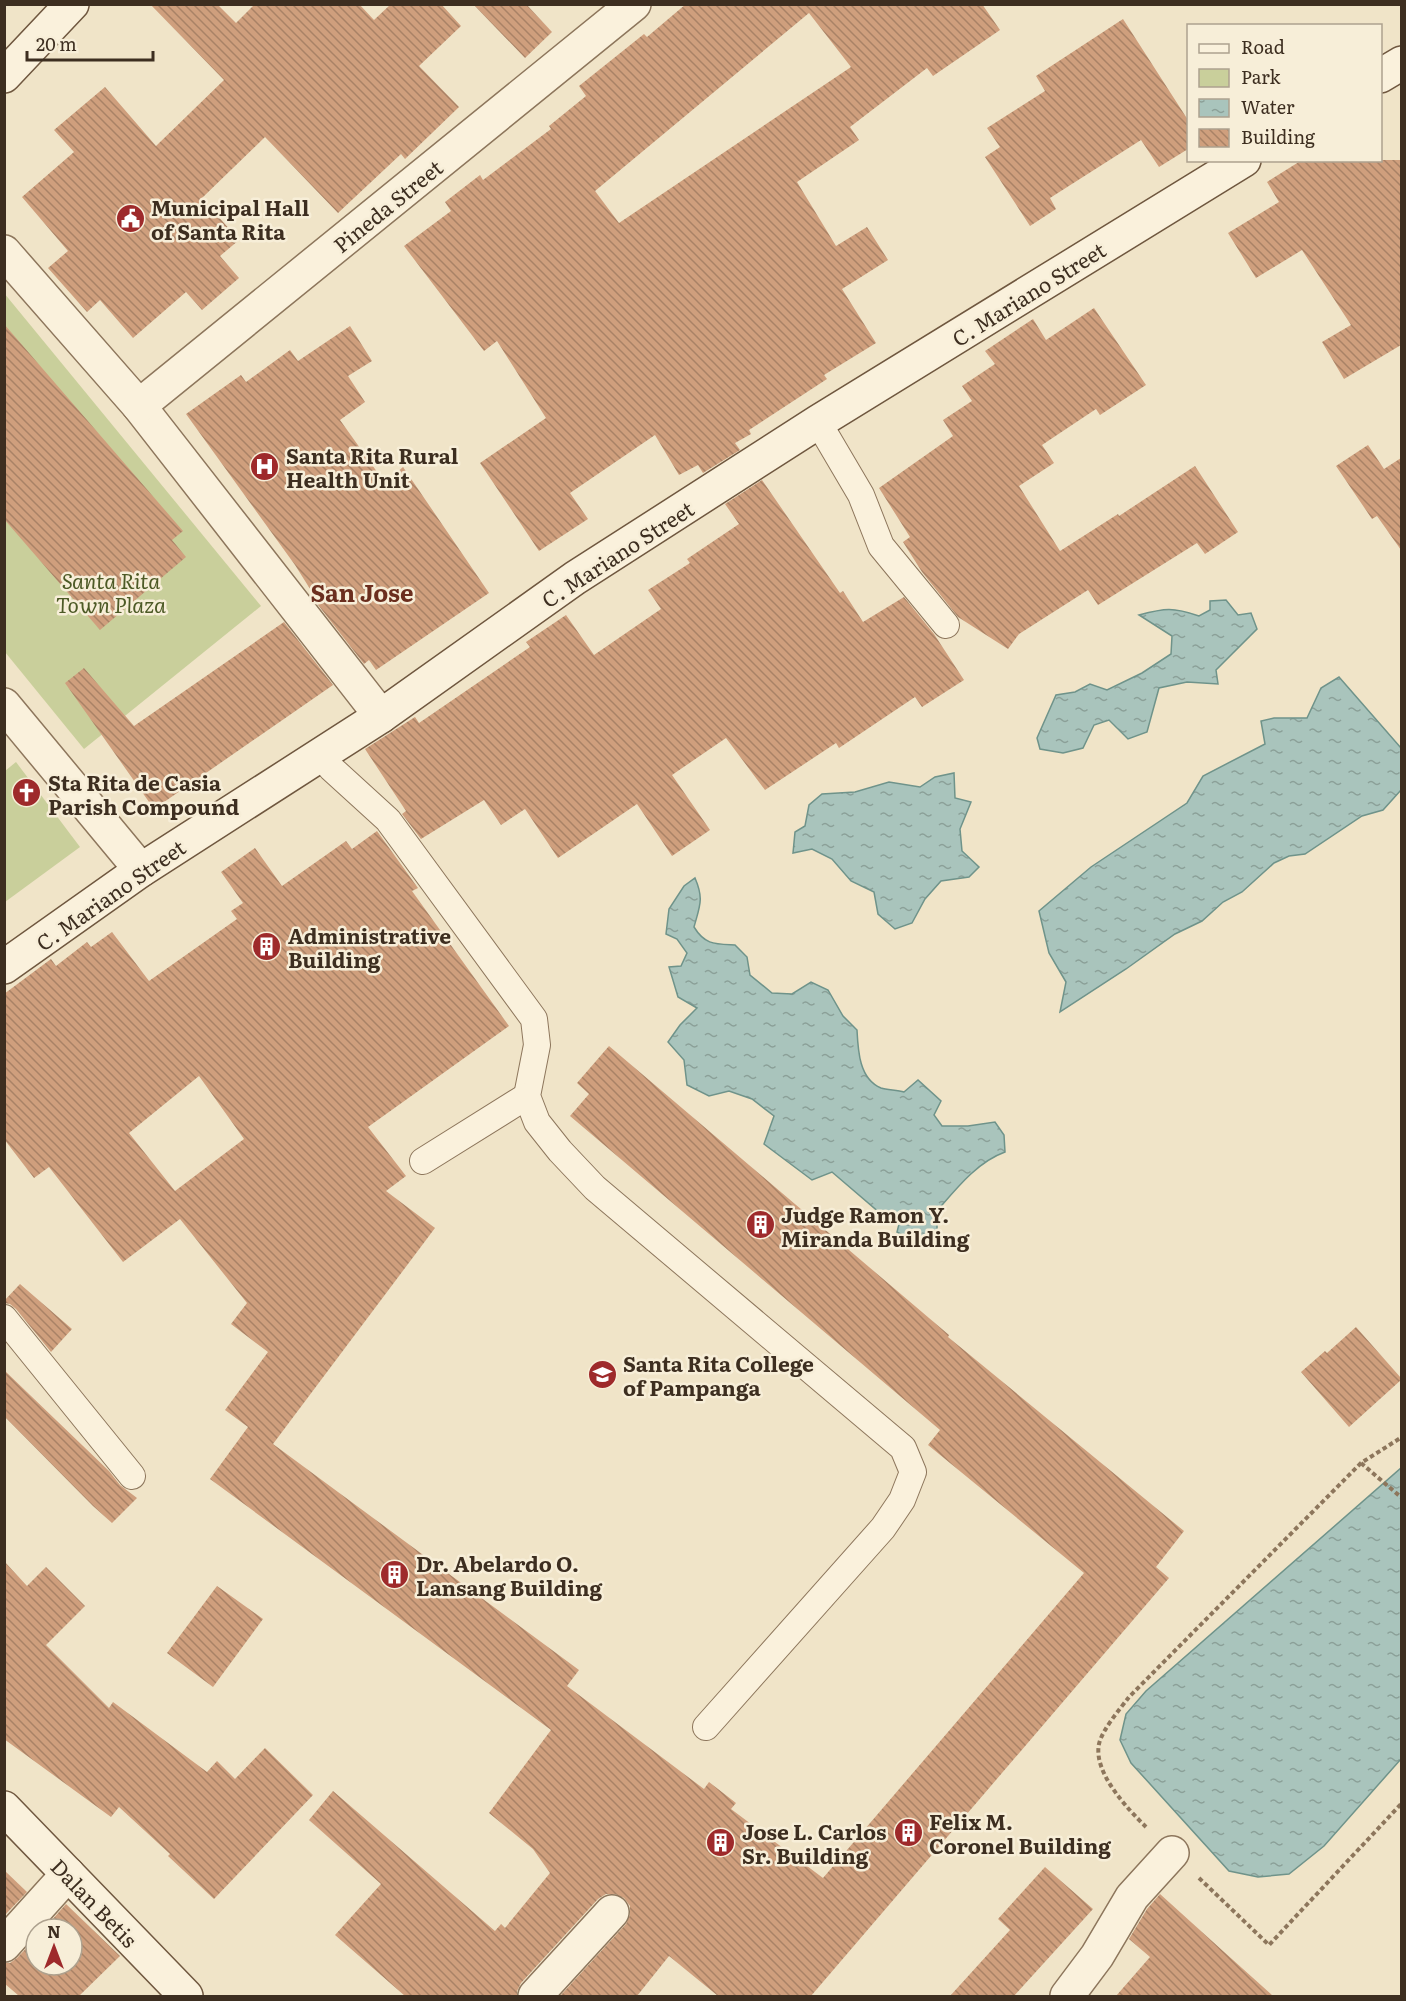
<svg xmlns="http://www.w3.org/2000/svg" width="1406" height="2001" viewBox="0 0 1406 2001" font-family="Literata,serif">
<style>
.park{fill:#c9cf9b}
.water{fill:url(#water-ripples);stroke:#6f938a;stroke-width:1.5}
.building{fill:url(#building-back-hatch);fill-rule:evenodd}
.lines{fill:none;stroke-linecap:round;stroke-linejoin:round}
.lane-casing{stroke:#8d765c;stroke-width:28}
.street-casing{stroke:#8d765c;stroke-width:36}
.secondary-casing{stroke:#6f573f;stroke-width:36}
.path{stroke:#8d765c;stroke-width:4;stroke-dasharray:4.5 3;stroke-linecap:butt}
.lane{stroke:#faf1dc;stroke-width:26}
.street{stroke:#faf1dc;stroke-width:33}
.secondary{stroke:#faf1dc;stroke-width:33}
.labels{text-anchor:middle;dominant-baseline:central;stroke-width:5;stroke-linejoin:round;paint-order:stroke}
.street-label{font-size:21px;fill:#3d2e20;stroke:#f7eed8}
.poi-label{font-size:21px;font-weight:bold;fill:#3d2e20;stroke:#f7eed8;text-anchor:start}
.park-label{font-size:21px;font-style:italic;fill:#4d5a26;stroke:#f7eed8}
.quarter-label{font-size:24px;font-weight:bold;fill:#6b2e1e;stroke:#f7eed8}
</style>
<defs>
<pattern id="water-ripples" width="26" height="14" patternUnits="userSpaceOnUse" patternTransform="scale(1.5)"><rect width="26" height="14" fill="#a9c4bc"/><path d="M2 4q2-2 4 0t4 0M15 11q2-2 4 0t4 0" fill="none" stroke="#8ba098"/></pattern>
<pattern id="building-back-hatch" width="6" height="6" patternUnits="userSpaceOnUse" patternTransform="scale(1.5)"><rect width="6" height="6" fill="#cf9f7d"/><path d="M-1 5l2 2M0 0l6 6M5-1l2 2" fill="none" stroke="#a98266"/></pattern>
</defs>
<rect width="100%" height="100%" fill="#f0e4c8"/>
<g class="park">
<polygon points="4,293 261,606 84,749 5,652"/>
<polygon points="16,762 80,847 5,902 5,771"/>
</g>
<g class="water">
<path d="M1226,600l12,15 13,-2 6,16 -41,41 2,14 -31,-2 -28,6 -12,44 -19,7 -19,-19 -15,5 -11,23 -20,5 -23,-4 -3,-11 19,-43 19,-3 15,-8 17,6 35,-17 29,-19 1,-18 -33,-21c26,-7 34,-8 60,1l11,-6v-9z"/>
<polygon points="1339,677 1401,748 1401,790 1383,810 1362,816 1305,854 1289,856 1274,863 1242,892 1223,902 1202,921 1175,934 1126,969 1060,1012 1066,982 1049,953 1039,911 1091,867 1187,803 1203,776 1265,744 1261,721 1274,718 1307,718 1321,688"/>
<polygon points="954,773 955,798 971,802 960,829 962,851 979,867 969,877 941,881 925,899 912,923 895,929 878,914 874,892 851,881 832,859 812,849 793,853 795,832 805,826 809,805 822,794 855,792 889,782 920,787 935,777"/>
<path d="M695,878c9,21 5,27 -1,49 11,18 21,17 41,18l12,12 3,18 22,18 20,1 19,-12 17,8 15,26 14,14c1,20 2,49 24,58 6,2 16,2 23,4l14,-12 23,21 -7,14 8,11h26l27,-4 9,13 1,17c-28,10 -49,37 -68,59v34l-22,-3 -18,-10 3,-12 -20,-7 -48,-41 -20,8 -48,-36 10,-28 -22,-17 -23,-8 -20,5 -22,-11 -3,-25 -16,-18 12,-17 17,-17 -19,-11 -9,-30 12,-1 6,-13 -10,-14 -11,-5 3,-25 15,-23z"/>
<polygon points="1401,1468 1401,1759 1324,1846 1289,1874 1258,1877 1229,1871 1131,1763 1120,1740 1126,1714 1146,1691"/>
</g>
<g class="building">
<polygon points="150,4 217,4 236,23 255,4 359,4 374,20 391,4 441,4 461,26 419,66 459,107 405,159 401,154 338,213 265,137 202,198 239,240 220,256 239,278 202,310 186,292 133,338 100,300 87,312 48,268 68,251 22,197 74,152 54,130 105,87 156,146 224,80"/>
<polygon points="473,4 526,4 552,32 525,58"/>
<path d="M686,4h296l18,26 -67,46 -6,-8 -77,59 9,13 -62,42 39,64 31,-19 21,33 -46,29 34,54 -52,32 3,4 -78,51 2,4 -16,9 5,7 -37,23 -5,-8 -19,10 -24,-40 -85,58 18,26 -49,32 -59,-88 66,-45 -49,-77 -13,10 -80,-105 47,-35 -6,-9 35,-27 3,5 68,-51 -2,-3 37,-30 -7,-10 65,-52 3,3zM809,13l42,54 -232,156 -24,-32z"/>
<polygon points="1123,19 1188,120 1188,149 1159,167 1141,140 1050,198 1056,209 1030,226 985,157 1000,147 987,128 1045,91 1036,76"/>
<polygon points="1302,160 1401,160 1401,345 1344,379 1322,342 1351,325 1302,250 1256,278 1228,233 1279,202 1267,182"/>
<polygon points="1094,308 1146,385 1100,415 1096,409 1042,445 1054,463 1019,486 1060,551 1118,514 1119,516 1195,466 1238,532 1205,554 1197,543 1098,605 1088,590 1019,634 1008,649 958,617 922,572 903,542 910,537 879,488 953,436 943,420 972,401 962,386 995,364 985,351 1033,319 1046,340"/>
<polygon points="4,324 183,531 172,540 186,557 100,630 4,519"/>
<polygon points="350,326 372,361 348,376 365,402 340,420 385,483 403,467 489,593 376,670 369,660 364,664 315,601 317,600 295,565 186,414 241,375 246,382 290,350 298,361"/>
<polygon points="1368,445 1384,469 1401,458 1401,550 1377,516 1372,519 1336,466"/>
<polygon points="762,480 840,593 843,591 863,622 904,597 934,634 964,680 922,707 915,697 839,748 836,743 765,790 726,738 672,775 710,830 672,856 637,804 558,858 525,809 501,825 484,800 421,839 402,814 406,811 365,749 415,717 419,723 530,647 526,642 566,615 594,655 661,609 648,590 690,563 687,559 739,524 725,504"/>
<polygon points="284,622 333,685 154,809 65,683 84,668 134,726"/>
<path d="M377,831l41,57 -6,3 97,135 -141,101 38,49 -20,15 49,37 -162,216 306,226 -12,16 137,103 5,-7 27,21 -5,6 92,69 261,-305 -156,-128 12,-15 -370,-314 19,-22 -12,-11 32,-37 340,289 -1,2 236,194 -28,36 13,11 -358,418h-93l-49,-40 -32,40h-77l66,-72 4,-9v-9l-6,-8 -9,-4h-9l-8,5 -77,84 -4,8v5h-112l-70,-61 46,-51 -72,-64 24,-29 162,140 6,-7 4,4 45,-55 -17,-24 -44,-36 62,-83 -341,-251 38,-52 -23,-17 43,-58 -37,-28 16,-21 -67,-84 -57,43 -74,-95 -15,11 -30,-39v-145l47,-35 5,7 31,-24 4,5 21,-15 37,49 88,-62 -6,-8 12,-8 -22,-31 34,-24 27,38 64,-45 6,8zM199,1076l45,63 -69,52 -46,-58z"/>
<polygon points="20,1284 72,1329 51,1352 16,1309 10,1304 4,1303 4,1301"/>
<polygon points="1356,1327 1401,1378 1401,1380 1349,1427 1301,1372 1325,1351 1327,1353"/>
<polygon points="4,1370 109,1471 120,1485 137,1498 112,1523 93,1506 4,1416"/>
<polygon points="4,1561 27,1586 46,1567 85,1606 46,1645 109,1708 113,1702 207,1772 217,1761 235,1779 265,1748 313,1795 214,1899 168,1856 170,1854 119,1807 111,1817 4,1739"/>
<polygon points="217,1586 263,1619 213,1687 167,1653"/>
<polygon points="1045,1867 1093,1909 1014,1996 950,1996 1010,1930 998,1919"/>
<polygon points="4,1870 27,1892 4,1916"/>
<polygon points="1160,1894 1223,1951 1273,1996 1116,1996 1150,1957 1129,1939 1147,1909"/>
<polygon points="66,1904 120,1956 79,1996 19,1996 4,1983 4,1963 10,1963 17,1958 36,1938 36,1965 72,1965 72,1929 44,1929"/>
</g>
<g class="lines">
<defs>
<g id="lane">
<polyline points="818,422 861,495 881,546 946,625"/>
<polyline points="320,755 332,769 388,820 534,1019 537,1045 527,1096 537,1122 560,1151 595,1188 903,1448 913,1472 902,1500 883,1528 706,1727"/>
<polyline points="423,1161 527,1096"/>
<polyline points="4,1318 132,1476"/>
</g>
<g id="street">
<polyline points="4,252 139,406 381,716"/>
<polyline points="139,406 634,4"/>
<polyline points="4,705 141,870"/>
<polyline points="4,1945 68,1874"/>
<polyline points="535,1996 612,1912"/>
<polyline points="1067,1996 1097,1956 1132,1897 1172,1853"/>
</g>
<g id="secondary">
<polyline points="4,76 72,4"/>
<polyline points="1380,76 1402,63"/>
<polyline points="4,967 141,870 381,716 575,578 818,422 1244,160"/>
<polyline points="4,1808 186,1996"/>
</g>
</defs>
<use href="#lane" class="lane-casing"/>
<use href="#street" class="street-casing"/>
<use href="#secondary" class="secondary-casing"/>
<g class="path">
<polyline points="1361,1463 1402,1498"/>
<path d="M1146,1827c-18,-18 -53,-54 -47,-83 3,-14 21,-35 30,-47l232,-234 41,-26"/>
<polyline points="1199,1878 1269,1945 1402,1803"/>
</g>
<use href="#lane" class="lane"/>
<use href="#street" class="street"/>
<use href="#secondary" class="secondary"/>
</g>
<defs>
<symbol id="civic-disc" viewBox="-11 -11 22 22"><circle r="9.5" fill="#9e2a2b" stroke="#f7eed8"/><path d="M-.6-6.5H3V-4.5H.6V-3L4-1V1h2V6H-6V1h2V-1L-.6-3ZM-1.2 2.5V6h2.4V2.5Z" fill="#fff"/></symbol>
<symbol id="hospital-disc" viewBox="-11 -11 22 22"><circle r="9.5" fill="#9e2a2b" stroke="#f7eed8"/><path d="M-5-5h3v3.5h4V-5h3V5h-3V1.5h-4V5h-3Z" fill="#fff"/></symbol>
<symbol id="church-disc" viewBox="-11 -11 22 22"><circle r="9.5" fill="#9e2a2b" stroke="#f7eed8"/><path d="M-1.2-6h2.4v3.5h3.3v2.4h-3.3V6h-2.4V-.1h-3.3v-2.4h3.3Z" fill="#fff"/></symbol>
<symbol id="building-disc" viewBox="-11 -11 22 22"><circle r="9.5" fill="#9e2a2b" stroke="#f7eed8"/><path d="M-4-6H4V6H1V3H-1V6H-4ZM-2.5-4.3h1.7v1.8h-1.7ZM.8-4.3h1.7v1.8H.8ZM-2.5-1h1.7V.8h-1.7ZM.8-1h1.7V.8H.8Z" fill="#fff"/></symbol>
<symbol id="university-disc" viewBox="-11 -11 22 22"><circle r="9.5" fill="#9e2a2b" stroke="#f7eed8"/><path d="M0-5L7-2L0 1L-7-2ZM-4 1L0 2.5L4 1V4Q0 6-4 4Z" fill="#fff"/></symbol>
</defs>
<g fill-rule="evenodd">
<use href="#civic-disc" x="114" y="202" width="33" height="33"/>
<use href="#hospital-disc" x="248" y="450" width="33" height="33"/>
<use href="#church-disc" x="10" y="776" width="33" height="33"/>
<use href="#building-disc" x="250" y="930" width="33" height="33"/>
<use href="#building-disc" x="744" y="1208" width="33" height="33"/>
<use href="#university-disc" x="586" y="1358" width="33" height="33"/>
<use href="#building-disc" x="378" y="1558" width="33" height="33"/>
<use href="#building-disc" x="892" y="1816" width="33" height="33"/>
<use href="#building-disc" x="704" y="1826" width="33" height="33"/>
</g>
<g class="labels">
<g class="street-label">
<text transform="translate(387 205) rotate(-39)">Pineda Street</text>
<text transform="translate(1028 293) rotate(-32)">C. Mariano Street</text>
<text transform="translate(617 553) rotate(-33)">C. Mariano Street</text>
<text transform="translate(110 894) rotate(-35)">C. Mariano Street</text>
<text transform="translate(95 1902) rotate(46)">Dalan Betis</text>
</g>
<g class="poi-label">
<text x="151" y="206">Municipal Hall<tspan x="151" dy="24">of Santa Rita</tspan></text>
<text x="286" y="454">Santa Rita Rural<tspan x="286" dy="24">Health Unit</tspan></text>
<text x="48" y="781">Sta Rita de Casia<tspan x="48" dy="24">Parish Compound</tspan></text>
<text x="288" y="934">Administrative<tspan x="288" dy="24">Building</tspan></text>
<text x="781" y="1213">Judge Ramon Y.<tspan x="781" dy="24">Miranda Building</tspan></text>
<text x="623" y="1362">Santa Rita College<tspan x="623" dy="24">of Pampanga</tspan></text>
<text x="416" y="1562">Dr. Abelardo O.<tspan x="416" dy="24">Lansang Building</tspan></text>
<text x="929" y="1820">Felix M.<tspan x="929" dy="24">Coronel Building</tspan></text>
<text x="742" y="1830">Jose L. Carlos<tspan x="742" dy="24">Sr. Building</tspan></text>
</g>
<g class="park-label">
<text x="111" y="579">Santa Rita<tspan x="111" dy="24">Town Plaza</tspan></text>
</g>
<g class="quarter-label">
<text x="362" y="591">San Jose</text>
</g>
</g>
<rect width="1406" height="2001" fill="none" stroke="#3d2e20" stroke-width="12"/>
<rect x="1187" y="24" width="195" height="138" fill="#f7eed8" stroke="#ada18e" stroke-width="1.5"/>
<rect x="1199" y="44" width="30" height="9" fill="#faf1dc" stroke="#ada18e" stroke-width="1.5"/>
<text x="1241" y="54" font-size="18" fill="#3d2e20">Road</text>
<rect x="1199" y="69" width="30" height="18" fill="#c9cf9b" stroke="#ada18e" stroke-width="1.5"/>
<text x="1241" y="84" font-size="18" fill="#3d2e20">Park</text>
<rect x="1199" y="99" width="30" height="18" fill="url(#water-ripples)" stroke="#ada18e" stroke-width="1.5"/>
<text x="1241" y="114" font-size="18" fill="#3d2e20">Water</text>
<rect x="1199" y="129" width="30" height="18" fill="url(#building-back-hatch)" stroke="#ada18e" stroke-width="1.5"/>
<text x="1241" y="144" font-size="18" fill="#3d2e20">Building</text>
<g transform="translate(54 1947)"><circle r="28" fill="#f7eed8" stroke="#ada18e" stroke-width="1.5"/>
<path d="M0-4.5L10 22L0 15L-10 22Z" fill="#9e2a2b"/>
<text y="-9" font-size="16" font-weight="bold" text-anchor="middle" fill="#3d2e20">N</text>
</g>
<path d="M27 51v9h126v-9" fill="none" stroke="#3d2e20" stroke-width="3"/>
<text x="36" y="51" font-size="18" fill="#3d2e20" stroke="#f7eed8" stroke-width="4.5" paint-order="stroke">20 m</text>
</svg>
